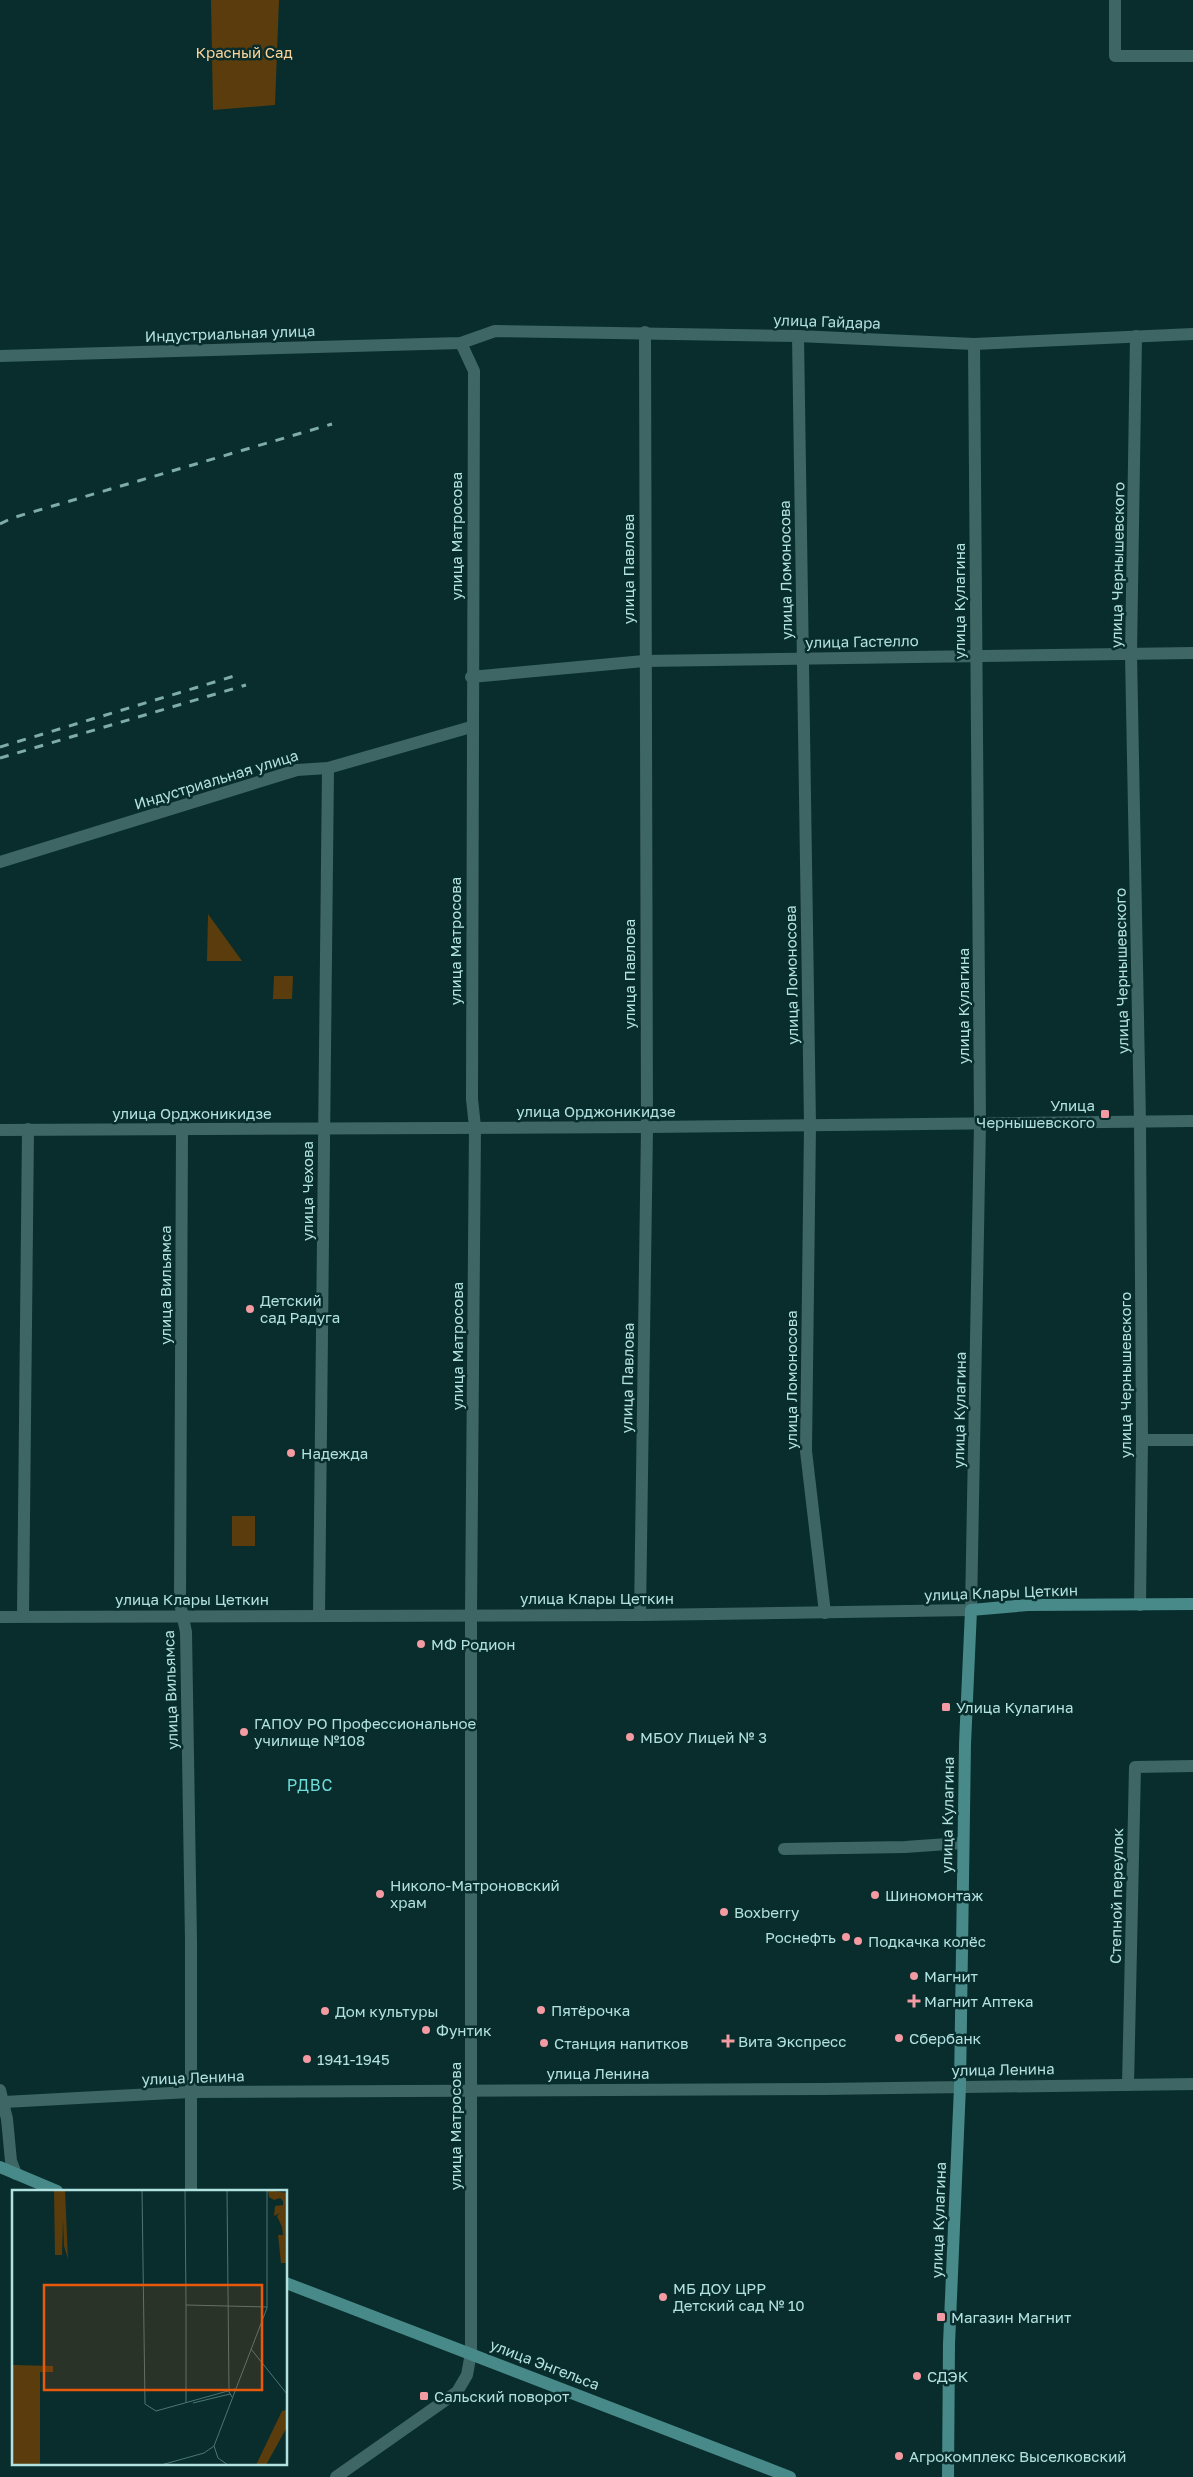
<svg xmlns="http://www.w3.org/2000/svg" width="1193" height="2477" viewBox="0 0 1193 2477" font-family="'Golos Text',sans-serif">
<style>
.green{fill:#5b3d0d}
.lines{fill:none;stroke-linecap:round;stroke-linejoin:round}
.minor{stroke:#3e6665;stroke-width:12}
.tertiary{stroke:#3e6665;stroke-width:12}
.secondary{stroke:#478a89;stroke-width:12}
.rail{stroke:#7facab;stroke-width:3;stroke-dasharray:9 9;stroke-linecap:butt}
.poi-dot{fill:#f49aa2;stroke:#082d2c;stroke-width:2}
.labels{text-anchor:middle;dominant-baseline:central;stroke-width:5;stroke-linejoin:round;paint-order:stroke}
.park-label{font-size:15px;fill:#ffd49b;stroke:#082d2c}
.street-label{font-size:15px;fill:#b1e1e0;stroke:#082d2c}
.poi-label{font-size:15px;fill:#b1e1e0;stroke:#082d2c;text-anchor:start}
.neighbourhood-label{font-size:16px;letter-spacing:1px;fill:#6fdcda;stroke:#082d2c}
.inset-road{fill:none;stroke:#4c7574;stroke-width:1}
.view{fill:#e8590c;fill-opacity:0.15;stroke:#e8590c;stroke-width:2.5}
.inset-edge{fill:none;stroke:#b1e1e0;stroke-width:2.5}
</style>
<rect width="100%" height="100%" fill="#082d2c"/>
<g class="green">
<polygon points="211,0 279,0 275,105 213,110"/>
<polygon points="208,914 242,961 207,961"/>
<polygon points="274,976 293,976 292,999 273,999"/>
<rect x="232" y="1516" width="23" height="30"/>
</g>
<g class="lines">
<g class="minor">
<polyline points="1115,0 1115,56 1193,56"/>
<polyline points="798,336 810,1125 806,1451 825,1613"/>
<polyline points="1136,336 1131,654 1140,1122 1142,1440 1140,1605"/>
<polyline points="461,343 474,371 472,1099 475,1127 471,1615 471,2353"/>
<polyline points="0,356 461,343 495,331 798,336 974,344 1193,334"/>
<polyline points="471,677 644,661 1193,653"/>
<polyline points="0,862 297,770 328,768 471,727"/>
<polyline points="182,1129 180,1603 186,1632 191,1941 191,2191"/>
<polyline points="1142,1440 1193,1440"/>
<polyline points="971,1610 980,1123 974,344"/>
<polyline points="640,1615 647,1127 645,332"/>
<polyline points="23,1616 28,1129"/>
<polyline points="319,1616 328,768"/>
<polyline points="784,1849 905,1847 962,1843"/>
<polyline points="1128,2085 1135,1767 1193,1766"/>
</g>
<g class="tertiary">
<polyline points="0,1130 647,1127 1193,1121"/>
<polyline points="0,1617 640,1615 971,1610"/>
<polyline points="0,2090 7,2119 11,2161 16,2174"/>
<polyline points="4,2102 190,2092 823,2089 1193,2084"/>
<polyline points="336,2477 457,2392 467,2375 471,2353"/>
</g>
<g class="secondary">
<polyline points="0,2167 57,2191"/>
<polyline points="286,2283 790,2477"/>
<polyline points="948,2477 949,2344 960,2086 965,1744 971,1610 1028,1605 1193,1604"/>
</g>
<g class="rail">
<polyline points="0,524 12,518 332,424"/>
<polyline points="0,747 241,674"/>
<polyline points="0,758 246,685"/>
</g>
</g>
<g class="poi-dot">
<rect x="1100" y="1109" width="10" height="10" rx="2.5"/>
<circle cx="250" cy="1309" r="5"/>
<circle cx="291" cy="1453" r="5"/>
<circle cx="421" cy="1644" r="5"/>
<rect x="941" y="1702" width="10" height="10" rx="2.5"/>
<circle cx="244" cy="1732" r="5"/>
<circle cx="630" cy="1737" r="5"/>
<circle cx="380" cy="1894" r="5"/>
<circle cx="875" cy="1895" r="5"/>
<circle cx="724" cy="1912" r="5"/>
<circle cx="846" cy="1937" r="5"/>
<circle cx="858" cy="1941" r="5"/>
<circle cx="914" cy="1976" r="5"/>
<path d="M911.5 1993.5h5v5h5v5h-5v5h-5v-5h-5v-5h5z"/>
<circle cx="541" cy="2010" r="5"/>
<circle cx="325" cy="2011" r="5"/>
<circle cx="426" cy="2030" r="5"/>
<circle cx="899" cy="2038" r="5"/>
<path d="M725.5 2033.5h5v5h5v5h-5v5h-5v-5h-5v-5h5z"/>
<circle cx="544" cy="2043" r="5"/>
<circle cx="307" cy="2059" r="5"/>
<circle cx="663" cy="2297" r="5"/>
<rect x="936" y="2312" width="10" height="10" rx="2.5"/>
<circle cx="917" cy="2376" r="5"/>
<rect x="419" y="2391" width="10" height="10" rx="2.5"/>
<circle cx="899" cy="2456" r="5"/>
</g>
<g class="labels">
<g class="park-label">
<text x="244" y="52">Красный Сад</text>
</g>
<g class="street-label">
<text transform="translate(827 321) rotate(2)">улица Гайдара</text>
<text transform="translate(230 333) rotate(-2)">Индустриальная улица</text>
<text transform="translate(456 536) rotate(-90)">улица Матросова</text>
<text transform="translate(1117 565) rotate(-89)">улица Чернышевского</text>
<text transform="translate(628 569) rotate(-90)">улица Павлова</text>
<text transform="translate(785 570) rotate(-91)">улица Ломоносова</text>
<text transform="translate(959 601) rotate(-90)">улица Кулагина</text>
<text transform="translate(862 641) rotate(-1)">улица Гастелло</text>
<text transform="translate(216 779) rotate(-17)">Индустриальная улица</text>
<text transform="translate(455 941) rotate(-90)">улица Матросова</text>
<text transform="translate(1121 971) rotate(-91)">улица Чернышевского</text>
<text transform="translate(629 974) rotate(-90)">улица Павлова</text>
<text transform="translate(791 975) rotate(-91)">улица Ломоносова</text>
<text transform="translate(963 1006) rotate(-90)">улица Кулагина</text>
<text x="596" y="1111">улица Орджоникидзе</text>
<text x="192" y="1113">улица Орджоникидзе</text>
<text transform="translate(307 1191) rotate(-90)">улица Чехова</text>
<text transform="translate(165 1285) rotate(-90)">улица Вильямса</text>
<text transform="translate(457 1346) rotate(-90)">улица Матросова</text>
<text transform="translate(1125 1375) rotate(-90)">улица Чернышевского</text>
<text transform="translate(627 1378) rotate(-89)">улица Павлова</text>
<text transform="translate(791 1380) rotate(-90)">улица Ломоносова</text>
<text transform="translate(959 1410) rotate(-89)">улица Кулагина</text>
<text transform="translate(1001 1592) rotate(-2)">улица Клары Цеткин</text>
<text x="597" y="1598">улица Клары Цеткин</text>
<text x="192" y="1599">улица Клары Цеткин</text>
<text transform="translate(170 1690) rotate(-92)">улица Вильямса</text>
<text transform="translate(947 1815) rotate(-89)">улица Кулагина</text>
<text transform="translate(1116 1896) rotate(-89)">Степной переулок</text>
<text transform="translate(1003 2069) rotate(-1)">улица Ленина</text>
<text x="598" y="2073">улица Ленина</text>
<text transform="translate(193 2077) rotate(-2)">улица Ленина</text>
<text transform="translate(455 2126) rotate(-90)">улица Матросова</text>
<text transform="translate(938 2220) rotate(-88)">улица Кулагина</text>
<text transform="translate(545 2364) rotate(21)">улица Энгельса</text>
</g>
<g class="poi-label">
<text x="1095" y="1105" text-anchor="end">Улица<tspan x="1095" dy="17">Чернышевского</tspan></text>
<text x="260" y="1300">Детский<tspan x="260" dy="17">сад Радуга</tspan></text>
<text x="301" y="1453">Надежда</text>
<text x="431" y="1644">МФ Родион</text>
<text x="956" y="1707">Улица Кулагина</text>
<text x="254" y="1723">ГАПОУ РО Профессиональное<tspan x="254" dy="17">училище №108</tspan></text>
<text x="640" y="1737">МБОУ Лицей № 3</text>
<text x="390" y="1885">Николо-Матроновский<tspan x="390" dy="17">храм</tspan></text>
<text x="885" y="1895">Шиномонтаж</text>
<text x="734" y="1912">Boxberry</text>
<text x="836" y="1937" text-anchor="end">Роснефть</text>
<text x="868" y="1941">Подкачка колёс</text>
<text x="924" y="1976">Магнит</text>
<text x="924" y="2001">Магнит Аптека</text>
<text x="551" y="2010">Пятёрочка</text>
<text x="335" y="2011">Дом культуры</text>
<text x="436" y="2030">Фунтик</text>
<text x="909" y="2038">Сбербанк</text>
<text x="738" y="2041">Вита Экспресс</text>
<text x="554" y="2043">Станция напитков</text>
<text x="317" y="2059">1941-1945</text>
<text x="673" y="2288">МБ ДОУ ЦРР<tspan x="673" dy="17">Детский сад № 10</tspan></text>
<text x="951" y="2317">Магазин Магнит</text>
<text x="927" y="2376">СДЭК</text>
<text x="434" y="2396">Сальский поворот</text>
<text x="909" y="2456">Агрокомплекс Выселковский</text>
</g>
<g class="neighbourhood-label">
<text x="310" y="1785">РДВС</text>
</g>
</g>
<g transform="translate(12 2190)">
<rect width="275" height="275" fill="#082d2c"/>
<path d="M42,0h11l3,69 -4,-13 -1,-27 -1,36h-7zM256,0l19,3v70h-6l-3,-28h5l-1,-8 -5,-11 3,-3 -6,3 1,-10 8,-1v-4l-3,-3 -6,2 -5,-3zM0,175l41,1v6h-13v93h-28zM274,220l1,17 -21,38h-10l26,-54z" fill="#5b3d0d"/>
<path class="inset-road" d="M130,0l3,214 11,7 79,-22M173,0l1,115 81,2M215,0l2,202 3,5M174,115v97M239,159l36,45M181,213l37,-9M149,275l43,-12 10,-7M216,275l-10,-7 -4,-12 53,-138v-118"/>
<path class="view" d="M32,95h218v105h-218z"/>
<rect width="275" height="275" class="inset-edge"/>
</g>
</svg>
